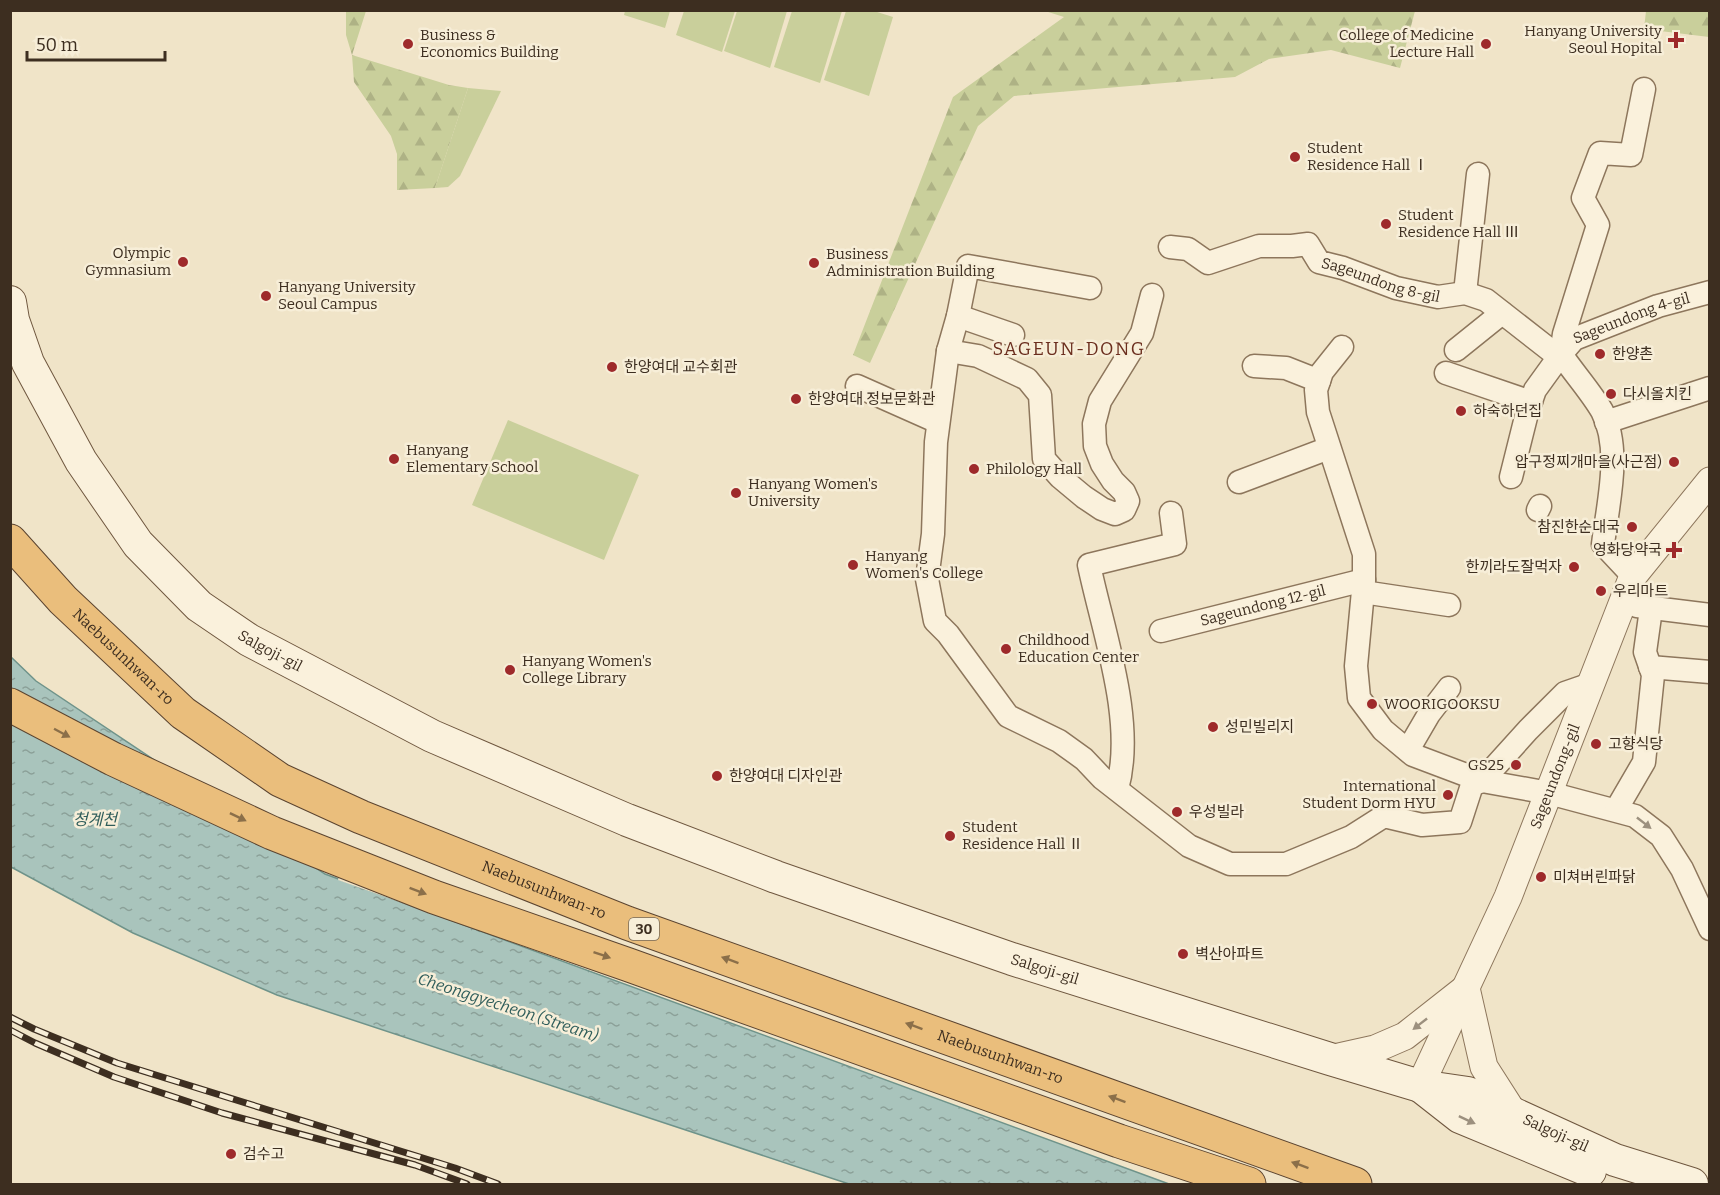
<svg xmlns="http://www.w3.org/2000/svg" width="1720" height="1195" viewBox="0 0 1720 1195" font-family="Bitter,'Noto Sans KR',serif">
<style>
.forest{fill:url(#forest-firs)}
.green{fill:#c9cf9b}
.water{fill:url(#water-ripples);stroke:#6f938a;stroke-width:1.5}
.pier{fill:#f0e4c8}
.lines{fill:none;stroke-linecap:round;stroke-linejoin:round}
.minor-casing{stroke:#8d765c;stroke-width:25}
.tertiary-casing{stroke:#8d765c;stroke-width:29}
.secondary-casing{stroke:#6f573f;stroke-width:34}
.trunk-casing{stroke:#5b4430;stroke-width:35}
.minor{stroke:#faf1dc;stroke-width:22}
.tertiary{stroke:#faf1dc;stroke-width:27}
.secondary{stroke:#faf1dc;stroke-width:32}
.trunk{stroke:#eabe7c;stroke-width:33}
.rail-casing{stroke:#3d2e20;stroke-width:7}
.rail{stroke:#f7eed8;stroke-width:4.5;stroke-dasharray:14;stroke-linecap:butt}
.oneway{fill:#8b6f49}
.oneway2{fill:#9c907e}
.poi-dot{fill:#9e2a2b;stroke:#f7eed8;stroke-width:2}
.labels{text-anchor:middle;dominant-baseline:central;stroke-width:5;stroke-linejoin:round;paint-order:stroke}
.shield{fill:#f7eed8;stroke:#756857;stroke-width:1.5}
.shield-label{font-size:14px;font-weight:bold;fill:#3d2e20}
.poi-label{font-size:15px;fill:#3d2e20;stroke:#f7eed8;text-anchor:start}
.street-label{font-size:15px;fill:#3d2e20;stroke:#f7eed8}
.water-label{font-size:16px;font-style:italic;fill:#2f5d5a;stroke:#f7eed8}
.quarter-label{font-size:18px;letter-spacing:1.5px;fill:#6b2e1e;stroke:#f7eed8}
</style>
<defs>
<pattern id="forest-firs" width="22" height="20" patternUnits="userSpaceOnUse" patternTransform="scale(1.5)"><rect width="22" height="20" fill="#c9cf9b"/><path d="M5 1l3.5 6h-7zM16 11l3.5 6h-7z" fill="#aeb285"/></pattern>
<pattern id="water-ripples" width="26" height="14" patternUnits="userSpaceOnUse" patternTransform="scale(1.5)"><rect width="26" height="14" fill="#a9c4bc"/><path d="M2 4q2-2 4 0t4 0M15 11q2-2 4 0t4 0" fill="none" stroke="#8ba098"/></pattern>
</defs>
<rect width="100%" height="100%" fill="#f0e4c8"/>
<g class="forest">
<polygon points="346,11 366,11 352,55 449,85 468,88 435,188 397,190 397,154 391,136 354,82 352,55 346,35"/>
<polygon points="1045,11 1415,11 1400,68 1331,50 1269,59 1235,77 1014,96 978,126 870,363 853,355 953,97 1064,17"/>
<polygon points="1646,11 1709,11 1709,37 1644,29"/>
</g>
<g class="green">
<polygon points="625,11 625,10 670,11 665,28 624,15"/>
<polygon points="684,11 735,11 722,52 676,35"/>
<polygon points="737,11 787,11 770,68 724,51"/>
<polygon points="792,11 842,11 820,83 774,67"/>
<polygon points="846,11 874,11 893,17 869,96 824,80"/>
<polygon points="468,88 501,91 460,176 448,187 435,188"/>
<polygon points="508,420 639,475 604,560 472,505"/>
</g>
<polygon class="water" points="10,656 36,681 325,874 1169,1184 849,1184 277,995 133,933 11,867"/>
<polygon class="pier" points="339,876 738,1023 338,880"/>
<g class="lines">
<defs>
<g id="minor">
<path id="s1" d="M1170,247l18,2 20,14 51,-17h33l16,-2 11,18 24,6 53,20 42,9 27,-4 21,7 64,50 11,4c12,18 30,38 41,57 20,38 6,92 1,133l30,32"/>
<polyline points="1090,288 968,266 958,316 948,351 936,442 933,534 927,579 935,621 948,634 1008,716 1059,741 1084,759 1102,778 1189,846 1230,864 1286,864 1351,837 1384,816 1422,825 1460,822 1472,785 1482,781 1528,730 1565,693 1591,684"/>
<polyline points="1465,293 1478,174"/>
<polyline points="958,316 1013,335"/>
<polyline points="1342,347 1322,372 1316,390 1318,412 1364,554 1364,580 1356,666 1359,698 1383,730 1413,755 1482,781 1549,793 1635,816 1661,836 1682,869 1710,929"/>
<polyline points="1456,350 1502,313"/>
<polyline points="948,351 978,356 1027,379 1040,395 1044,459 1060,477 1084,497 1102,509 1115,514 1124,510 1128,501 1124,492 1113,481 1102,464 1095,446 1094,424 1100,401 1142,333 1152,295"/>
<path id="s2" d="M1561,354l13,-15 84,-33 52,-14"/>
<polyline points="1254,366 1286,368 1319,381"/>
<polyline points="1446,373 1531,402"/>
<polyline points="857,386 938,422"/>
<polyline points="1606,422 1710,388"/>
<polyline points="1511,477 1527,413 1535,390 1561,354 1564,334 1598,225 1583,198 1600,153 1631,155 1644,89"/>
<polyline points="1239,482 1329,448"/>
<polyline points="1538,510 1540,506"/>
<polyline points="1363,592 1449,605"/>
<polyline points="1637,606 1710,615"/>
<path id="s3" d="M1161,631l203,-51"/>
<polyline points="1650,667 1710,672"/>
<polyline points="1408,750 1429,714 1449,688"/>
<path d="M1117,789c19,-67 -14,-157 -28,-224l86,-21 -4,-31"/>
<polyline points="1616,810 1644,762 1653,675 1645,652 1651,609"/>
</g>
<g id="tertiary">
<polyline points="1330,1059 1375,1049 1405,1036 1466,988 1484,1067 1514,1114"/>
<path id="s4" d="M1420,1086l88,-189 125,-321 77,-95"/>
</g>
<g id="secondary">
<path id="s5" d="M10,302l3,18 15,43 53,98 57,83 61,62 50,34 183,96 195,84 149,57 236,82 318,100 90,27 48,7 147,67 77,24"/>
<polyline points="1423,1088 1460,1117 1590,1171"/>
</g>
<g id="trunk">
<path id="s6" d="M10,541l53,59 120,113 97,67 81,37 266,106 728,261"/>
<polyline points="10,705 113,759 272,833 434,897 629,965 1119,1141 1249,1184"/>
</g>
</defs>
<use href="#minor" class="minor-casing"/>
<use href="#tertiary" class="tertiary-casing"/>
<use href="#secondary" class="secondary-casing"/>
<use href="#trunk" class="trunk-casing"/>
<use href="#minor" class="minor"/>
<use href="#tertiary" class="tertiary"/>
<use href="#secondary" class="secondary"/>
<use href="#trunk" class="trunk"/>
<defs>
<g id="rail">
<polyline points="10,1017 34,1029 117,1063 455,1168 498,1184"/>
<polyline points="10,1030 35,1043 114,1077 222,1113 415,1165 467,1184"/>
</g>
</defs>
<use href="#rail" class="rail-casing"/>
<use href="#rail" class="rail"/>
</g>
<defs><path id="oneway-solid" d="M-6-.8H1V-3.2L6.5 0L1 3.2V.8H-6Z" transform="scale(1.5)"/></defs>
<g class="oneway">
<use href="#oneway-solid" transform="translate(62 733) rotate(28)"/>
<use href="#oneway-solid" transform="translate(238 817) rotate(26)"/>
<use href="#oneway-solid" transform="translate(418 891) rotate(21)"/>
<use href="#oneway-solid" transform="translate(602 955) rotate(19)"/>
<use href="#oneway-solid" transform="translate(730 960) rotate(-160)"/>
<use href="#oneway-solid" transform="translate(914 1026) rotate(-160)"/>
<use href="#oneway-solid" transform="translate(1117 1099) rotate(-160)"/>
<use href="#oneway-solid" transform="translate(1300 1165) rotate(-160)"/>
</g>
<g class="oneway2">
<use href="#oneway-solid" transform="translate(1644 823) rotate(38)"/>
<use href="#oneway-solid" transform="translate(1420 1024) rotate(142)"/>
<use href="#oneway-solid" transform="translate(1467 1120) rotate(25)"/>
</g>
<g class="poi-dot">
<path d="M1673 31h6v6h6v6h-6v6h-6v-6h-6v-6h6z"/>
<circle cx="408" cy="44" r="6"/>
<circle cx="1486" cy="44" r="6"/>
<circle cx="1295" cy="157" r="6"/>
<circle cx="1386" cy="224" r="6"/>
<circle cx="183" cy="262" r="6"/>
<circle cx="814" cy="263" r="6"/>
<circle cx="266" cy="296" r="6"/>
<circle cx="1600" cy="354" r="6"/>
<circle cx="612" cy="367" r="6"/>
<circle cx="1611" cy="394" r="6"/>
<circle cx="796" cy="399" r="6"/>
<circle cx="1461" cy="411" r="6"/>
<circle cx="394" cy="459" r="6"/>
<circle cx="1674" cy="462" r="6"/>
<circle cx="974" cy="469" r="6"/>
<circle cx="736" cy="493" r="6"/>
<circle cx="1632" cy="527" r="6"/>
<path d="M1671 541h6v6h6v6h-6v6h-6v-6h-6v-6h6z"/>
<circle cx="853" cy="565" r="6"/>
<circle cx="1574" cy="567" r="6"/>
<circle cx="1601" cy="591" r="6"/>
<circle cx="1006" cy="649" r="6"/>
<circle cx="510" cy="670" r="6"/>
<circle cx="1372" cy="704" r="6"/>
<circle cx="1213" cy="727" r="6"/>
<circle cx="1596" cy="744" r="6"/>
<circle cx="1516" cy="765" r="6"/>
<circle cx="717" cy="776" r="6"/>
<circle cx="1448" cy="795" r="6"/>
<circle cx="1177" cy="812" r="6"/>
<circle cx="950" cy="836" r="6"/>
<circle cx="1541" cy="877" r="6"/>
<circle cx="1183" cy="954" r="6"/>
<circle cx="231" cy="1154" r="6"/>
</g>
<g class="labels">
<rect class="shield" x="629" y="918" width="30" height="22" rx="4.5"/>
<g class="shield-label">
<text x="644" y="929">30</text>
</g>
<g class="poi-label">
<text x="1662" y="31" text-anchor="end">Hanyang University<tspan x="1662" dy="17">Seoul Hopital</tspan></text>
<text x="420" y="35">Business &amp;<tspan x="420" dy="17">Economics Building</tspan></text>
<text x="1474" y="35" text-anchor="end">College of Medicine<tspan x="1474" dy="17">Lecture Hall</tspan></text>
<text x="1307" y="148">Student<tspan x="1307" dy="17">Residence Hall Ⅰ</tspan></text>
<text x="1398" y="215">Student<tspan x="1398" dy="17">Residence Hall Ⅲ</tspan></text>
<text x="171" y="253" text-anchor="end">Olympic<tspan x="171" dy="17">Gymnasium</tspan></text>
<text x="826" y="254">Business<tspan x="826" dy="17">Administration Building</tspan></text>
<text x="278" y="287">Hanyang University<tspan x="278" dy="17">Seoul Campus</tspan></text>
<text x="1612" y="354">한양촌</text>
<text x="624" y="367">한양여대 교수회관</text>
<text x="1623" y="394">다시올치킨</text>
<text x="808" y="399">한양여대 정보문화관</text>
<text x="1473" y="411">하숙하던집</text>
<text x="406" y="450">Hanyang<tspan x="406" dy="17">Elementary School</tspan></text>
<text x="1662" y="462" text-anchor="end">압구정찌개마을(사근점)</text>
<text x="986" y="469">Philology Hall</text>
<text x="748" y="484">Hanyang Women's<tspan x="748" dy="17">University</tspan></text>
<text x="1620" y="527" text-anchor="end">참진한순대국</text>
<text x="1662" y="550" text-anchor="end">영화당약국</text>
<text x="865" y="556">Hanyang<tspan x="865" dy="17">Women's College</tspan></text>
<text x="1562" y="567" text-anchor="end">한끼라도잘먹자</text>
<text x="1613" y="591">우리마트</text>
<text x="1018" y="640">Childhood<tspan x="1018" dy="17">Education Center</tspan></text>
<text x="522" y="661">Hanyang Women's<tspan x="522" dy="17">College Library</tspan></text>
<text x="1384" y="704">WOORIGOOKSU</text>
<text x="1225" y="727">성민빌리지</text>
<text x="1608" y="744">고향식당</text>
<text x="1504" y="765" text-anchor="end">GS25</text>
<text x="729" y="776">한양여대 디자인관</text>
<text x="1436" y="786" text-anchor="end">International<tspan x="1436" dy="17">Student Dorm HYU</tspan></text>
<text x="1189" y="812">우성빌라</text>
<text x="962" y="827">Student<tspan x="962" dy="17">Residence Hall Ⅱ</tspan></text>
<text x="1553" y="877">미쳐버린파닭</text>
<text x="1195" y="954">벽산아파트</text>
<text x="243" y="1154">검수고</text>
</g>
<g class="street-label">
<text stroke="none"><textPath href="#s1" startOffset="231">Sageundong 8-gil</textPath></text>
<text stroke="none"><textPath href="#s2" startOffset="81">Sageundong 4-gil</textPath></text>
<text stroke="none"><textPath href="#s3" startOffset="105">Sageundong 12-gil</textPath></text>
<text stroke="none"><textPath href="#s5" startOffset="447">Salgoji-gil</textPath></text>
<text stroke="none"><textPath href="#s6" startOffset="162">Naebusunhwan-ro</textPath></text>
<text stroke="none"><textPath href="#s4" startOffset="338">Sageundong-gil</textPath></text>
<text stroke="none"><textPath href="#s6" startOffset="648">Naebusunhwan-ro</textPath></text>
<text stroke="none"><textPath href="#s5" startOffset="1286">Salgoji-gil</textPath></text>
<text stroke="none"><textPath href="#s6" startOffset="1134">Naebusunhwan-ro</textPath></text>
<text stroke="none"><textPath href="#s5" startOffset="1824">Salgoji-gil</textPath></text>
</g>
<g class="water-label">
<text x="95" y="819">청계천</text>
<text transform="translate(508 1007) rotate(18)">Cheonggyecheon (Stream)</text>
</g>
<g class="quarter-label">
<text x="1069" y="349">SAGEUN-DONG</text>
</g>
</g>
<rect width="1720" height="1195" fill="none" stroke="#3d2e20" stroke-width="24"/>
<path d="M27 51v9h138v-9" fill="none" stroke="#3d2e20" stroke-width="3"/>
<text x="36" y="51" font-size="18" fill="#3d2e20" stroke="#f7eed8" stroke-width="4.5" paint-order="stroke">50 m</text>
</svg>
